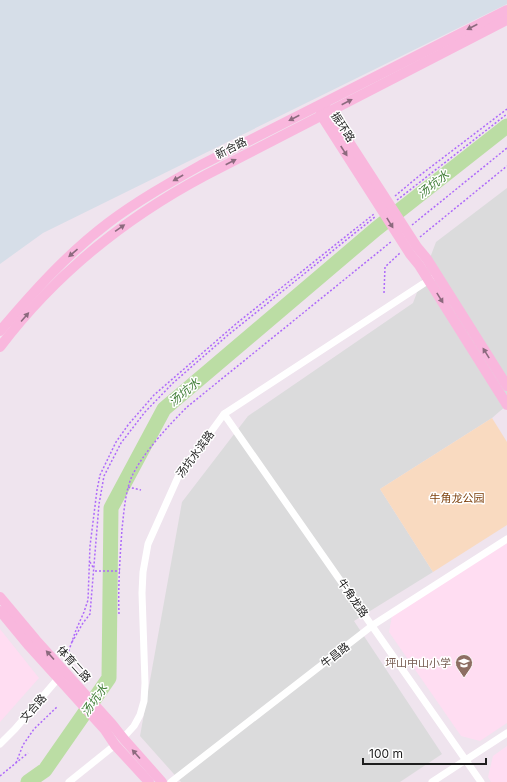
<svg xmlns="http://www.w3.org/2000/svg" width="507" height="782" viewBox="0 0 507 782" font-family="Inter,'Noto Sans SC',sans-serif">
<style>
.residential{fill:#dbdbdc}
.industrial{fill:#d6dee8}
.education{fill:#ffddf2}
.park{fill:#f9dac0}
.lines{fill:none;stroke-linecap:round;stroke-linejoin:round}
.river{stroke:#bbdda4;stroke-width:15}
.path{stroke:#ae6afa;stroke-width:1.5;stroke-dasharray:2 2;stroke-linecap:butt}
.street{stroke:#fff;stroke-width:7}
.secondary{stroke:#f9b7dd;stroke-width:10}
.oneway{fill:#8c6a7e}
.labels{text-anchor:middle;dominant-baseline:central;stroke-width:3;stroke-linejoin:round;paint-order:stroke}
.street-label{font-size:11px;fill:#1e1e1e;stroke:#fff}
.park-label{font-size:11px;fill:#7c3f0b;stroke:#fff}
.education-label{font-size:11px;fill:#785e54;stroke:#fff;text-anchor:end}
.water-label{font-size:12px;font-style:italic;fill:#427f39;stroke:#fff}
</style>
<rect width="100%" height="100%" fill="#efe4ee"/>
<polygon class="residential" points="507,188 507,405 492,418 380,489 433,572 354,621 442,754 400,782 181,782 140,736 182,502 248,416 413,303 436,242"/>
<polygon class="industrial" points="0,0 507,0 507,4 43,233 0,264"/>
<g class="education">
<polygon points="507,543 507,723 480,741 461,736 389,632 392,616"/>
<polygon points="0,629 39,678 0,722"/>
<polygon points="507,746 507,782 491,782 488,777 493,756"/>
</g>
<polygon class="park" points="492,418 507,442 507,525 433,572 380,489"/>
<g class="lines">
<polyline class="river" points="28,782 45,770 109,678 111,508 164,409 376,229 507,126"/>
<g class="path">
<polyline points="395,196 419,176 507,109"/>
<polyline points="397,200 507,114"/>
<polyline points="412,225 507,148"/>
<polyline points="420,237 507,166"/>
<polyline points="384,293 385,267 400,253"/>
<polyline points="128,487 141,490"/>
<polyline points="90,562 94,569"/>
<polyline points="95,571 120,571"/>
<path d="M119,614c-1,-28 1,-57 3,-85 2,-17 3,-37 10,-53 11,-23 37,-51 55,-69l205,-166"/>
<polyline points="72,642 83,623 90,614 99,504 104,476 121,443 145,412 173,383 228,335 376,216"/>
<polyline points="65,658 68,653 76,630 84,612 88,600 90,546 97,490 100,475 116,442 128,425 154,395 237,323 374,214"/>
<polyline points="16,763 23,745 34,729 58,706"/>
<polyline points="0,776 28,753"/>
</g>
<g class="street">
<polyline points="224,414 481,782"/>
<polyline points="123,738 134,726 140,715 144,701 145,683 142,593 143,572 148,544 178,477 224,414 432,278"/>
<polyline points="0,744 15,729 61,675"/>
<polyline points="69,782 115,745"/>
<polyline points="171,782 373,625 507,539"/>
<polyline points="432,782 507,733"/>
</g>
<g class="secondary">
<polyline points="324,107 329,111 417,247 427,259 507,386"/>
<polyline points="321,110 321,115 410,254 419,265 507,405"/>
<path d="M0,331c33,-39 67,-77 108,-108 29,-22 61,-40 93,-58l306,-155"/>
<path d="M0,347c56,-74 125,-129 206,-172l301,-155"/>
<polyline points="0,597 36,640 112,724 123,738 162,782"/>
<polyline points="0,611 29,646 105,730 115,745 149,782"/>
</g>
</g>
<defs><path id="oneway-solid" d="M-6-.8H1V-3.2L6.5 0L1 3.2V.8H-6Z"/></defs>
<g class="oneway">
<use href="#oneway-solid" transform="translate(472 27) rotate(153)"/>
<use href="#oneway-solid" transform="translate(347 102) rotate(-27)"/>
<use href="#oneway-solid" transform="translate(294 118) rotate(153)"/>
<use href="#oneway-solid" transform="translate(344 151) rotate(57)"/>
<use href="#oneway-solid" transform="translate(231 162) rotate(-27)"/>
<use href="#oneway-solid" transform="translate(178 178) rotate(150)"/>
<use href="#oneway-solid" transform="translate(390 223) rotate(58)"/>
<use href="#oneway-solid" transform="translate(120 228) rotate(-35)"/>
<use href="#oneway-solid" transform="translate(73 253) rotate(139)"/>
<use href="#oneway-solid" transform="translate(440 298) rotate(58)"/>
<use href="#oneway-solid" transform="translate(25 317) rotate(-49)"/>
<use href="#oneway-solid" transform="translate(486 353) rotate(-122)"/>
<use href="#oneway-solid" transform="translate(50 655) rotate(-132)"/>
<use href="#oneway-solid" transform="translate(136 754) rotate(-132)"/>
</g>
<defs>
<symbol id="school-pin" viewBox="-11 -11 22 30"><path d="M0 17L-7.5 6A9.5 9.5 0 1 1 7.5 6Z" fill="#8d6e63" stroke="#fff"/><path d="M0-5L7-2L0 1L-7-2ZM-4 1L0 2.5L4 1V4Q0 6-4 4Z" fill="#fff"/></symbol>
</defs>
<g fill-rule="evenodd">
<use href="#school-pin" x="454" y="653" width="20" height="27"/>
</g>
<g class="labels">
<g class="street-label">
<text transform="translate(343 127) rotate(57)">振环路</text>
<text transform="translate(231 148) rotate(-27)">新合路</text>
<text transform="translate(195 454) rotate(-54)">汤坑水滨路</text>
<text transform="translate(353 598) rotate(55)">牛角龙路</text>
<text transform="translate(335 655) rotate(-38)">牛昌路</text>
<text transform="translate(74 664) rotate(48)">体育二路</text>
<text transform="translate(33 708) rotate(-49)">文合路</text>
</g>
<g class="park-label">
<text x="457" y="498">牛角龙公园</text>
</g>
<g class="education-label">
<text x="451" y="663">坪山中山小学</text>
</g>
<g class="water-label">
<text transform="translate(433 184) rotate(-38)">汤坑水</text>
<text transform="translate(184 392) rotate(-40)">汤坑水</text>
<text transform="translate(94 700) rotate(-55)">汤坑水</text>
</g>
</g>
<path d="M363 758v6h123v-6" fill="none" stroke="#1e1e1e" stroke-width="2"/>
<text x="369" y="758" font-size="12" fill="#1e1e1e" stroke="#ffffff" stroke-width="3" paint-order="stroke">100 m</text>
</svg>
